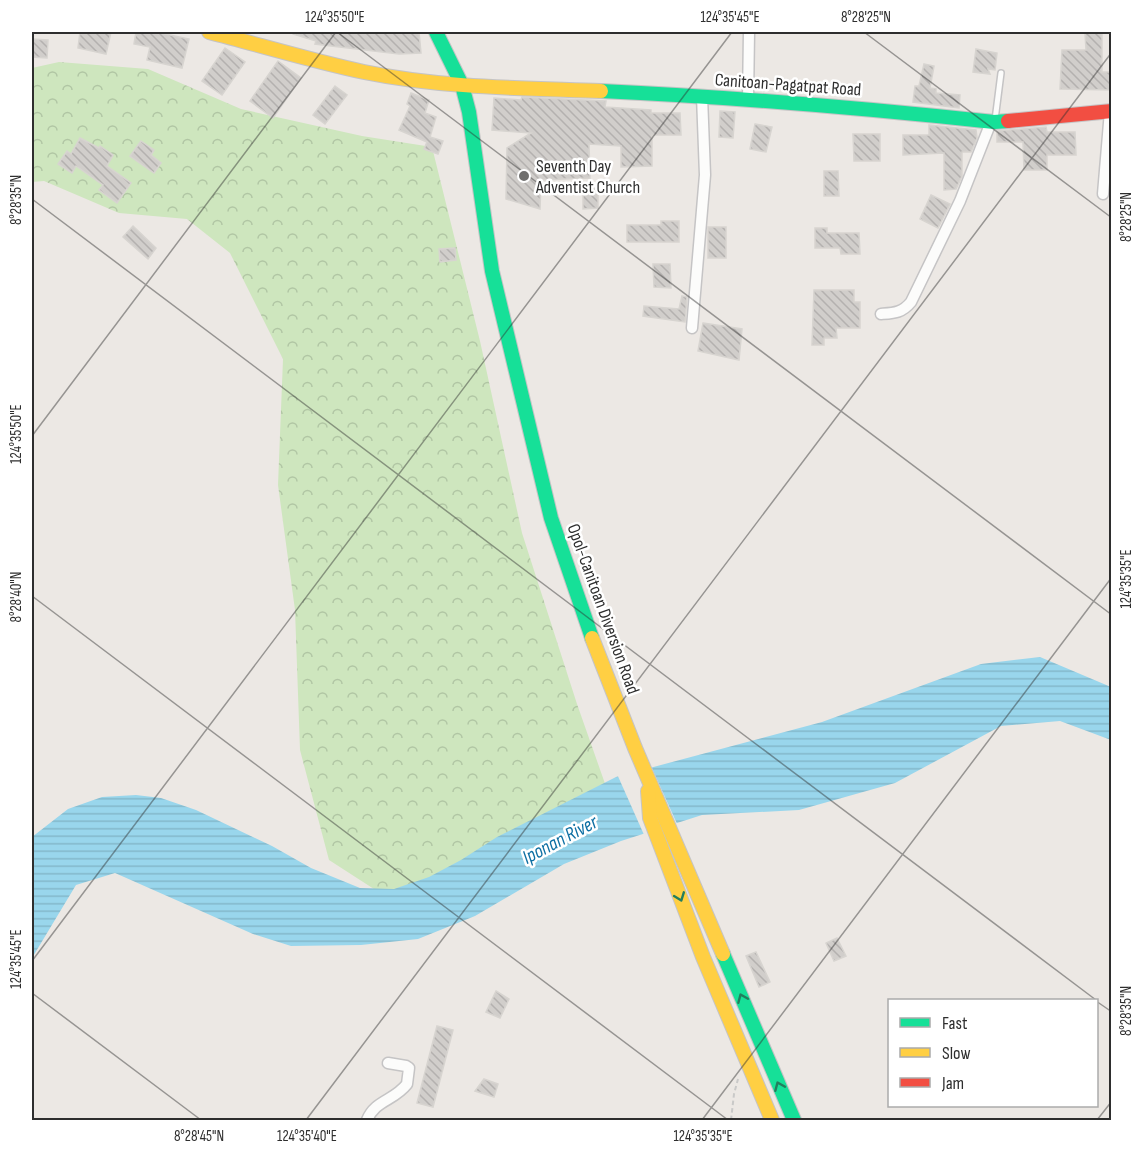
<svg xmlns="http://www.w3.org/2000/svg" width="1143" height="1152" viewBox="0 0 1143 1152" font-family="'Sofia Sans Condensed',sans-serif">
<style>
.forest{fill:url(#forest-crowns)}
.water{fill:url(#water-rules)}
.pier{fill:#ece8e4}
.building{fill:url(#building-back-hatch);stroke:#d7d4d0;stroke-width:1.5}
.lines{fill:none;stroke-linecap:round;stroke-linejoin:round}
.lane-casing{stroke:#c5c4c5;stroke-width:8}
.street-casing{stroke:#c5c4c5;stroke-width:13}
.fast-casing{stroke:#c5c4c5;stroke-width:16}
.slow-casing{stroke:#c5c4c5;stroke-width:16}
.jam-casing{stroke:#c5c4c5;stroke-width:16}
.path{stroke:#c9c9c8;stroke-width:2;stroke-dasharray:4.5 3;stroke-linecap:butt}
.lane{stroke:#fcfcfb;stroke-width:5}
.street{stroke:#fcfcfb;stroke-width:10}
.fast{stroke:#16e098;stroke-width:14}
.slow{stroke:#ffcf43;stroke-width:14}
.jam{stroke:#f24e42;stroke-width:14}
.oneway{stroke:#237e5e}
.ticks{fill:none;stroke:#2e2e2e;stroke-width:1.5;stroke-opacity:0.45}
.poi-dot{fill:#706f6e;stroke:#fff;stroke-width:2}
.labels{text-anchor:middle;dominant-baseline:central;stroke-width:5;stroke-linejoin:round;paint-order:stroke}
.street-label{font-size:18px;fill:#2e2e2e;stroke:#fff}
.poi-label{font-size:18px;fill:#2e2e2e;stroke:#fff;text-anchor:start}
.water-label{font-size:20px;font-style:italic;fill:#0d6fa3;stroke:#fff}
.neatline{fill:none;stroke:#2e2e2e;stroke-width:2}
.ticks-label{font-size:15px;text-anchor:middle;fill:#2e2e2e}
</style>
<defs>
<pattern id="forest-crowns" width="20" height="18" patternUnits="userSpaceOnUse" patternTransform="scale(1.5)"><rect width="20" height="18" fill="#cee6be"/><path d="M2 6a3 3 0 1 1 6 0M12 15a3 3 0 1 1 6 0" fill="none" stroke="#b1c6a4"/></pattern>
<pattern id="water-rules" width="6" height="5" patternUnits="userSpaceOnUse" patternTransform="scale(1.5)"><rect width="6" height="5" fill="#99d6ec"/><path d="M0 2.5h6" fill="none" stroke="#84b8cb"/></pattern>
<pattern id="building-back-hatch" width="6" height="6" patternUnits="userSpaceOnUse" patternTransform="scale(1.5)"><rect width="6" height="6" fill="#d1cecb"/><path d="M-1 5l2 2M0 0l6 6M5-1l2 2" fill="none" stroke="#b4b1af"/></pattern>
</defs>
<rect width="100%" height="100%" fill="#ece8e4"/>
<polygon class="forest" points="59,62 148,69 241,109 362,136 432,147 480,341 522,533 577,704 609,795 391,900 329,860 300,750 295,610 278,485 283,359 230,253 187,219 119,213 44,181 32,182 32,68"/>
<polygon class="water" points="1040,657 1111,687 1111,740 1060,721 1001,726 895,783 799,810 702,815 621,841 564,864 475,916 418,939 361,945 291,946 253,934 115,873 76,885 32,958 32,837 68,809 102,797 136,795 161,798 196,810 272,846 311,868 360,888 394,889 429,877 461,860 497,837 616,777 822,722 981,664"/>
<polygon class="pier" points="651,766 678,826 645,837 617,774"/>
<g class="building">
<polygon points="80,32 111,32 106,54 78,48"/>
<polygon points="136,32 156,32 189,39 182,68 147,60 150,47 134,44"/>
<polygon points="293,32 419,32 421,53 399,54 315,44 316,41 293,34"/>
<polygon points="1085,33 1102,33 1102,72 1112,72 1112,90 1060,89 1062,50 1086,50"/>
<polygon points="32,39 48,40 47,58 32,57"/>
<polygon points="225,48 245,62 222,95 202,81"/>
<polygon points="976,49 997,53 995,70 988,69 990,74 973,72"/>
<polygon points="278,61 301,78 273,118 250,101"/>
<polygon points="924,64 934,66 930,88 936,89 936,93 960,95 959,108 913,102 915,86 919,86"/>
<polygon points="335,86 347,95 325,124 313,115"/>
<polygon points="411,93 429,100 425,113 436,117 430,137 443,141 438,154 424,149 427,142 399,130 410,106 407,104"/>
<polygon points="522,97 606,101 605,107 651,110 651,113 680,113 681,135 652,135 652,166 621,167 621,146 589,144 590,178 541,180 540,209 506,199 507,148 531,133 492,130 494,98 521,100"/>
<polygon points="720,111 735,112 733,138 719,137"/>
<polygon points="755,124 772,127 766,152 750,149"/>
<polygon points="929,125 976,130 977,138 971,152 962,152 962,176 956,189 944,190 944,153 903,155 903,135 929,135"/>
<polygon points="1046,127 1047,132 1075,132 1076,155 1047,155 1047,170 1024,170 1023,142 997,142 997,131"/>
<polygon points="853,134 880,134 880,161 854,161"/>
<polygon points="80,138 99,148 100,146 113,155 107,166 131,183 117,203 99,190 103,185 76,166 72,173 58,164 67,151 71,154"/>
<polygon points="141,141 154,150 151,155 161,163 154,173 130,156"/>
<polygon points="824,171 838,171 839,196 824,196"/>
<polygon points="598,188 598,208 583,209 583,189"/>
<polygon points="931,195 950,204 938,228 920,219"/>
<polygon points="661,221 679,221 679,242 627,242 627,225 661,225"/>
<polygon points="133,226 156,248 148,259 123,237"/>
<rect x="708" y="227" width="18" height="31"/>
<polygon points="815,228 827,228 827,233 859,233 860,254 841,254 840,248 815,248"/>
<polygon points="455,248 456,260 440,262 439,249"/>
<polygon points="653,264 670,264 671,288 654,287"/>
<polygon points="814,290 854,290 854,302 860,302 860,328 836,328 837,338 824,338 824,345 812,345"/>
<polygon points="682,296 687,297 685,322 643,316 644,306 679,309"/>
<polygon points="703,323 742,329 739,360 698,351"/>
<polygon points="837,938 846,956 834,961 826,943"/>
<polygon points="756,952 770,982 759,987 746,956"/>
<polygon points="496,991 509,999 500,1018 486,1012"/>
<polygon points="437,1026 453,1030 433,1107 417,1103"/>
<polygon points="484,1079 498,1084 494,1097 475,1091"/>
</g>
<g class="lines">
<defs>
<polyline id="lane" points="995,120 1001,73"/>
<g id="street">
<polyline points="748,100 749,32"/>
<polyline points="1103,194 1110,111"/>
<path d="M881,314c13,-1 21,-1 30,-12l49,-101 31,-79"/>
<polyline points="692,328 705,175 702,96"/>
<path d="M367,1120c8,-20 27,-19 40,-36l2,-16 -3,-2 -18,-3"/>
</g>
<g id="fast">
<polyline points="436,32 462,85 469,112 492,271 551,518 592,638"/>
<path d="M601,91c131,6 262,17 393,31l14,-1"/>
<polyline points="723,954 794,1120"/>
</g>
<g id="slow">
<path d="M209,32c51,13 103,29 155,40 78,16 158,16 237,19"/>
<polyline points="592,638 635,748 723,954"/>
<polyline points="648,791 650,818 703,957 772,1120"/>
</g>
<polyline id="jam" points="1008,121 1112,111"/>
</defs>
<use href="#lane" class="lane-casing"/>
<use href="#street" class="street-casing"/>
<use href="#fast" class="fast-casing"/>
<use href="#slow" class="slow-casing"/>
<use href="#jam" class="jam-casing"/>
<polyline class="path" points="731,1120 734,1094 738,1079"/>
<use href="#lane" class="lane"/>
<use href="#street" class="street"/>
<use href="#fast" class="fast"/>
<use href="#slow" class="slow"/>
<use href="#jam" class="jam"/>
</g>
<defs><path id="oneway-chevron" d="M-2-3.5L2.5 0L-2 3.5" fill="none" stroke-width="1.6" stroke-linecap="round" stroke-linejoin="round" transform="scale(1.5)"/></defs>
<g class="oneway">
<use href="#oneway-chevron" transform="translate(680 897) rotate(69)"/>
<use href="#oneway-chevron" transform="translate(742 998) rotate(-113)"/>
<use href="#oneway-chevron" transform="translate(779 1086) rotate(-113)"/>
</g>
<path class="ticks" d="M337,32l775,583M864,32l248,186M32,199l1064,801M32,436l304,-404M32,596l696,524M32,961l700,-929M32,993l169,127M1096,1001l16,11M306,1120l806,-1068M702,1120l410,-543M1097,1120l15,-19"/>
<circle class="poi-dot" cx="524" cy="176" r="6"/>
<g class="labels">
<g class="street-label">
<text transform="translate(788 85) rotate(4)">Canitoan-Pagatpat Road</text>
<text transform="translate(603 609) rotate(70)">Opol-Canitoan Diversion Road</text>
</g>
<g class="poi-label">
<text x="536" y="166">Seventh Day<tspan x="536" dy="21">Adventist Church</tspan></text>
</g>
<g class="water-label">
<text transform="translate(560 840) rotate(-28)">Iponan River</text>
</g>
</g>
<rect width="1143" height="1152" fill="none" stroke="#ffffff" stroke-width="66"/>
<rect x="888" y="999" width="210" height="108" fill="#ffffff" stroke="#ababab" stroke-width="1.5"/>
<rect x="900" y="1018" width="30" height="9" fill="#16e098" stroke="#ababab" stroke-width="1.5"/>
<text x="942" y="1029" font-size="18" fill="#2e2e2e">Fast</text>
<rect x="900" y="1048" width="30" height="9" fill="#ffcf43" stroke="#ababab" stroke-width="1.5"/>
<text x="942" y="1059" font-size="18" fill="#2e2e2e">Slow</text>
<rect x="900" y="1078" width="30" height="9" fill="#f24e42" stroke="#ababab" stroke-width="1.5"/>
<text x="942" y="1089" font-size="18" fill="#2e2e2e">Jam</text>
<rect x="33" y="33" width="1077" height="1086" class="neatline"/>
<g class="ticks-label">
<text x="335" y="22">124°35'50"E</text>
<text x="730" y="22">124°35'45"E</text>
<text x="866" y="22">8°28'25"N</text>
<text transform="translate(16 200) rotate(-90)" y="5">8°28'35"N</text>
<text transform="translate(1126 217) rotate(-90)" y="5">8°28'25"N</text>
<text transform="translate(16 434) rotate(-90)" y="5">124°35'50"E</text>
<text transform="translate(1126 579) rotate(-90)" y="5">124°35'35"E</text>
<text transform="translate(16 597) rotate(-90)" y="5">8°28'40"N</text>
<text transform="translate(16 959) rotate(-90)" y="5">124°35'45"E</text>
<text transform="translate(1126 1011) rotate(-90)" y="5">8°28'35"N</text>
<text x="199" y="1141">8°28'45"N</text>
<text x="307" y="1141">124°35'40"E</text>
<text x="703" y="1141">124°35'35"E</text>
</g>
</svg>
